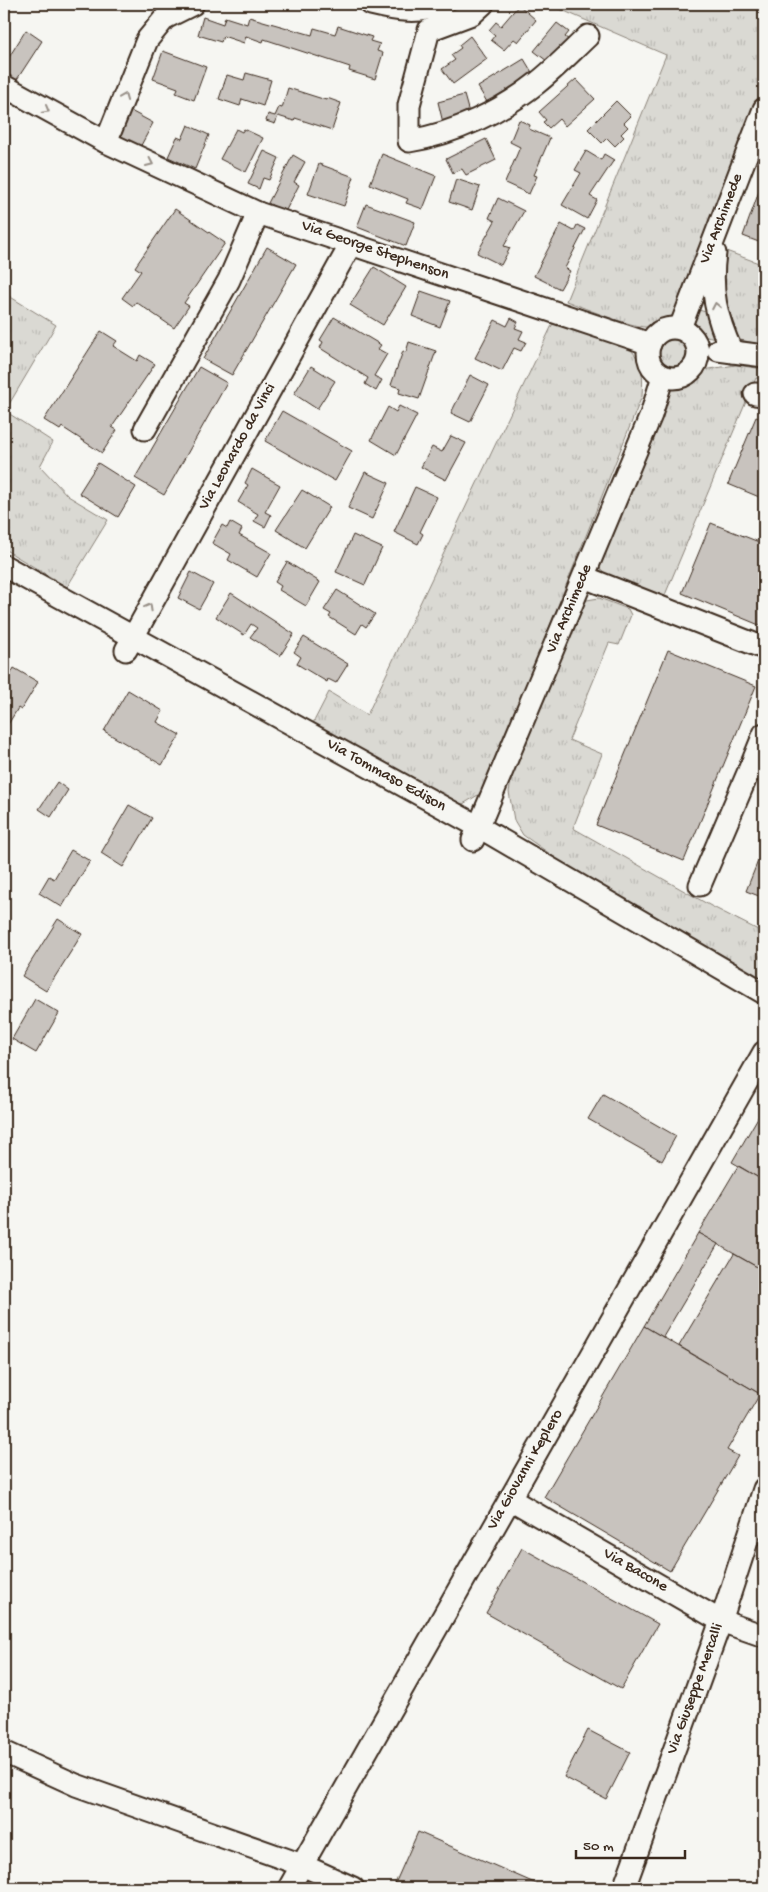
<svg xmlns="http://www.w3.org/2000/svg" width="768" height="1892" viewBox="0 0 768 1892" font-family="'Gochi Hand',sans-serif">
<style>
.grass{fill:url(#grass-tufts);stroke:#8a8278}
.building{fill:#c8c3be;stroke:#3b2a1e}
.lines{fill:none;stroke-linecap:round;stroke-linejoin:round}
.minor-casing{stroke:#3b2a1e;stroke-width:25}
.minor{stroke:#f6f6f2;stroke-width:21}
.oneway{stroke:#989088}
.labels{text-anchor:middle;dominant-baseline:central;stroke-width:5;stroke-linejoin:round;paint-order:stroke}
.street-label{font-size:16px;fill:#3b2a1e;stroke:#f6f6f2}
</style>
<defs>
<pattern id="grass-tufts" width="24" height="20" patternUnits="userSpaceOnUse" patternTransform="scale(1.25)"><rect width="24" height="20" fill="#dad9d3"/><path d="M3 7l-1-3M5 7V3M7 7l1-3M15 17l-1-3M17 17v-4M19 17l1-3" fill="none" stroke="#bcbab5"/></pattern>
</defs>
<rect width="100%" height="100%" fill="#f6f6f2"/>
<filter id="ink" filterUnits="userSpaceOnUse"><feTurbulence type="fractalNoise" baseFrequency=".02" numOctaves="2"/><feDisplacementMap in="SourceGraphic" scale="10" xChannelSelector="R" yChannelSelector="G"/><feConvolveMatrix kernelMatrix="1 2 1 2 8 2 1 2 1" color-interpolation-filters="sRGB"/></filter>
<g filter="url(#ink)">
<g class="grass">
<path d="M548,4h216v94l-87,214c-6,7 -13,13 -22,15 -17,4 -70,-19 -89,-26l100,-246z"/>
<polygon points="726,251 764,265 764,345 740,340 732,332 724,292"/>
<polygon points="4,293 56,325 5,411 53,442 40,466 68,496 108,520 67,587 4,549"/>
<path d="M692,308l17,5 8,25c-22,-3 -25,-9 -25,-30z"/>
<path d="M554,321l76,28c14,14 13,29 12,47l-156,389 -8,10 -15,9 -19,-3 -134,-72 19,-37 38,23z"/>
<circle cx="673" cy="353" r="13"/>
<polygon points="736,365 764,369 764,379 756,378 662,602 610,580 600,568 600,555 666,395 672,388 685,383 702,370"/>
<polygon points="599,598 628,609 631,615 619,645 609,643 569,740 602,754 573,828 711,906 764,933 764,988 601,890 523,835 514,820 509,792 514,765 579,606 587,600"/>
</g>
<g class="building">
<polygon points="519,5 536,20 518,42 514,39 504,50 491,40 495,35 489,30 496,22 501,26"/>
<polygon points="203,17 223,24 225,17 247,24 249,17 312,35 314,28 335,34 338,26 372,37 370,41 380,44 377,51 383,53 375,79 349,71 350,67 264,39 263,42 246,36 244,43 223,36 221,42 198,35"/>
<polygon points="557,23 569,32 565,37 572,42 557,61 551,56 547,61 534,51"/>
<polygon points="26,30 42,41 14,84 4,77 4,65"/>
<polygon points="470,36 487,59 453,84 442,69 455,60 451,55 461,48 459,45"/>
<polygon points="163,51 206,67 194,100 176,93 178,88 153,79"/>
<polygon points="524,59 536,79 490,107 478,87"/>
<polygon points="246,73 271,80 263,106 242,99 240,106 219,99 227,75 244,80"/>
<polygon points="576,79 595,99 565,126 559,119 549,128 543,122 546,120 539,112"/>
<polygon points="288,88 326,100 327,98 341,103 332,130 295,118 294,121 278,116 275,124 266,121 268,114 275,116 279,107 282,108"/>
<polygon points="464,95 471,120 444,127 438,102"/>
<polygon points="616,101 631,116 624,123 628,127 621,134 624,137 615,146 607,138 602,143 588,129"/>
<polygon points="129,110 153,123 138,151 113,138"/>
<polygon points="519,120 530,125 529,129 550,138 534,175 537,176 529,194 505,183 520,147 510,142"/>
<polygon points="188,125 209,135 195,169 168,157 177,137 182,139"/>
<polygon points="236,129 242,132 244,129 263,138 246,172 220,159"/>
<polygon points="486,139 496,160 466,175 462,169 453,173 446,159"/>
<polygon points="264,151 279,158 269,180 263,178 259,189 248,184"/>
<polygon points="586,151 601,160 604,154 614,160 590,196 597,200 587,219 562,205 581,173 575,170"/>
<polygon points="382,154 436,176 423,209 406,203 408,199 370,184"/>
<polygon points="293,155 305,162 294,182 299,185 285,212 268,203"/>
<polygon points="319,164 354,177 344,206 308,194"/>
<polygon points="456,179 480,187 472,210 449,202"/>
<polygon points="761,186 764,188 764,244 743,236"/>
<polygon points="498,198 524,211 504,246 510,248 501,265 477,253 495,221 489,218"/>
<polygon points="366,204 415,222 406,246 357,227"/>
<polygon points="175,209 225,243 184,303 189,306 174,328 136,302 133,306 122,298 141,271 135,267"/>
<polygon points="561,224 574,231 577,225 585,229 565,268 570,271 560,289 534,276"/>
<polygon points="267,247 296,264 232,375 203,359"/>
<polygon points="374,267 406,287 383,325 350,305"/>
<polygon points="421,291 450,301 440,327 412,316"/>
<polygon points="334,317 381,345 378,349 387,354 374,376 382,380 376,391 365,384 368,378 320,348 323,342 320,340"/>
<polygon points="511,318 518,322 515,328 523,331 519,339 526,342 521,351 514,348 502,371 475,358 495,320 507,326"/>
<polygon points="101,331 117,341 113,346 137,361 140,355 155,364 112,427 117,430 102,453 62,427 60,430 44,420"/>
<polygon points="409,342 436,351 419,399 399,393 400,388 391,385 403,351 406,352"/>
<polygon points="311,366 335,381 317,409 294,394"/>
<polygon points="199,367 227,383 164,495 135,478"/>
<polygon points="470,375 489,385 470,422 451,413"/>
<polygon points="399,406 417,415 396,455 371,440 388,407 396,412"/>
<polygon points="282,411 352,451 335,481 265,441"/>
<polygon points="756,417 764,420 764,499 728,484"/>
<polygon points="451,436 466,443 446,480 421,467 432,447 442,452"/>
<polygon points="98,463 136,487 118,517 79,493"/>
<polygon points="252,469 280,485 265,512 271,515 265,527 254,521 258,514 238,502 248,485 245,483"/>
<polygon points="365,472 389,483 372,519 348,508"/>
<polygon points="415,487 437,497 420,532 423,534 418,544 394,532"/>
<polygon points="302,490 330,507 305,548 276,530"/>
<polygon points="230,522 242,529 239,535 271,553 257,577 228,560 231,554 212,543 222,525 227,528"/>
<polygon points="711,523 764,544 764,627 682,593"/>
<polygon points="353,535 382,548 365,585 336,572"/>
<polygon points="287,562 320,582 306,606 279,590 281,586 275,582"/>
<polygon points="191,572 213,584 199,609 178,598"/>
<polygon points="337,590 375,614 366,627 362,624 356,634 329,617 331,614 324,610"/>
<polygon points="231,593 294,634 280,656 250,637 257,628 251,624 244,635 216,617"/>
<polygon points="304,637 348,664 336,683 328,679 327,682 297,664 301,657 294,652"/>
<polygon points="668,650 756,686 684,861 596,825"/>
<polygon points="14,668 38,682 21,710 18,708 4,731 4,686"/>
<polygon points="128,690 163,711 157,722 180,735 162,765 104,731"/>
<polygon points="57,782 68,790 51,817 39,809"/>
<polygon points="129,805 152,818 123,867 101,853"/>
<polygon points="764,846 764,898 746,891"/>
<polygon points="71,850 90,861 62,907 39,893 49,876 54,879"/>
<polygon points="58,919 82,934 46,991 22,976"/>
<polygon points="35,999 59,1013 36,1053 12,1039"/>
<polygon points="603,1094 676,1136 662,1161 588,1119"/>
<polygon points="764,1107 764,1181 732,1162"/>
<polygon points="738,1166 764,1181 764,1271 698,1233"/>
<polygon points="698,1233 718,1244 663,1337 644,1326"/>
<polygon points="734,1254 764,1271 764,1387 760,1394 679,1346"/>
<polygon points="644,1326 760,1394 727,1450 738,1456 670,1571 544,1497"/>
<polygon points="522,1548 658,1624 621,1689 486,1613"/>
<polygon points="588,1730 630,1752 606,1799 564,1777"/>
<polygon points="418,1832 546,1888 399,1888 394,1886"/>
<polygon points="43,1881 55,1888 39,1888"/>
</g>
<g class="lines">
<defs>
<g id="minor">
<path d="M371,4c25,6 48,11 73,0"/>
<path d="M483,4l-11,10 -43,16 -20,75v36c45,-7 93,-30 128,-58 18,-14 34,-31 51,-47"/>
<polyline points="4,86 106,142 258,213 650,344"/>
<polyline points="106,142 147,40 165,18 193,4"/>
<path d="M715,253c-5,38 1,64 17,99"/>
<polyline points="680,328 764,109"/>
<circle cx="673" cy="353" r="25"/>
<polyline points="718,350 764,356"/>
<polyline points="755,394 764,395"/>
<polyline points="145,429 229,280 258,213"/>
<polyline points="4,566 479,827 764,993"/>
<polyline points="584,577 764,648"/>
<polyline points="126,650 351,244"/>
<polyline points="764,771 751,766 764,734"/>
<polyline points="473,840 651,415 663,376"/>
<polyline points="700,885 751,766"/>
<polyline points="510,1499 721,1621 764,1636"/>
<polyline points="4,1752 76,1785 302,1865 353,1888"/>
<polyline points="289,1888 764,1052"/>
<polyline points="624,1888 721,1621 764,1489"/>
</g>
</defs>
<use href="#minor" class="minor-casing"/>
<use href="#minor" class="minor"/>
</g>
<defs><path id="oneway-chevron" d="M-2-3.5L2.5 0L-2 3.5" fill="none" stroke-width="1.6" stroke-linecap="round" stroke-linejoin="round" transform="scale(1.25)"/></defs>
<g class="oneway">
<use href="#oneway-chevron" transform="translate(124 97) rotate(-68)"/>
<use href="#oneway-chevron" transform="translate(46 110) rotate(29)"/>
<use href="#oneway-chevron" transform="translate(150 163) rotate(25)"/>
<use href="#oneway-chevron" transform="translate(716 306) rotate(-101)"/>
<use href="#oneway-chevron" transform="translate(149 607) rotate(-61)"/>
</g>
</g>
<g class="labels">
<g class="street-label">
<text transform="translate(722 219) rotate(-69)">Via Archimede</text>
<text transform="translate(375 251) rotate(19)">Via George Stephenson</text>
<text transform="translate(238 447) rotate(-61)">Via Leonardo da Vinci</text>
<text transform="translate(570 609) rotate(-67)">Via Archimede</text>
<text transform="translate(386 776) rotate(29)">Via Tommaso Edison</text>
<text transform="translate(526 1470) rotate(-60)">Via Giovanni Keplero</text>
<text transform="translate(635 1571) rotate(30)">Via Bacone</text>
<text transform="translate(696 1689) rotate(-70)">Via Giuseppe Mercalli</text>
</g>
</g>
<rect width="768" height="1892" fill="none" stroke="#f6f6f2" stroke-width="20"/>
<rect x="10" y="10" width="748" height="1872" fill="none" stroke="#3b2a1e" stroke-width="2" filter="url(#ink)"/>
<path d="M576 1850v8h109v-8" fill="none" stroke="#3b2a1e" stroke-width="2.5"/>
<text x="583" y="1850" font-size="15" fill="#3b2a1e" stroke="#f6f6f2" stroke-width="4" paint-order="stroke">50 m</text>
</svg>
